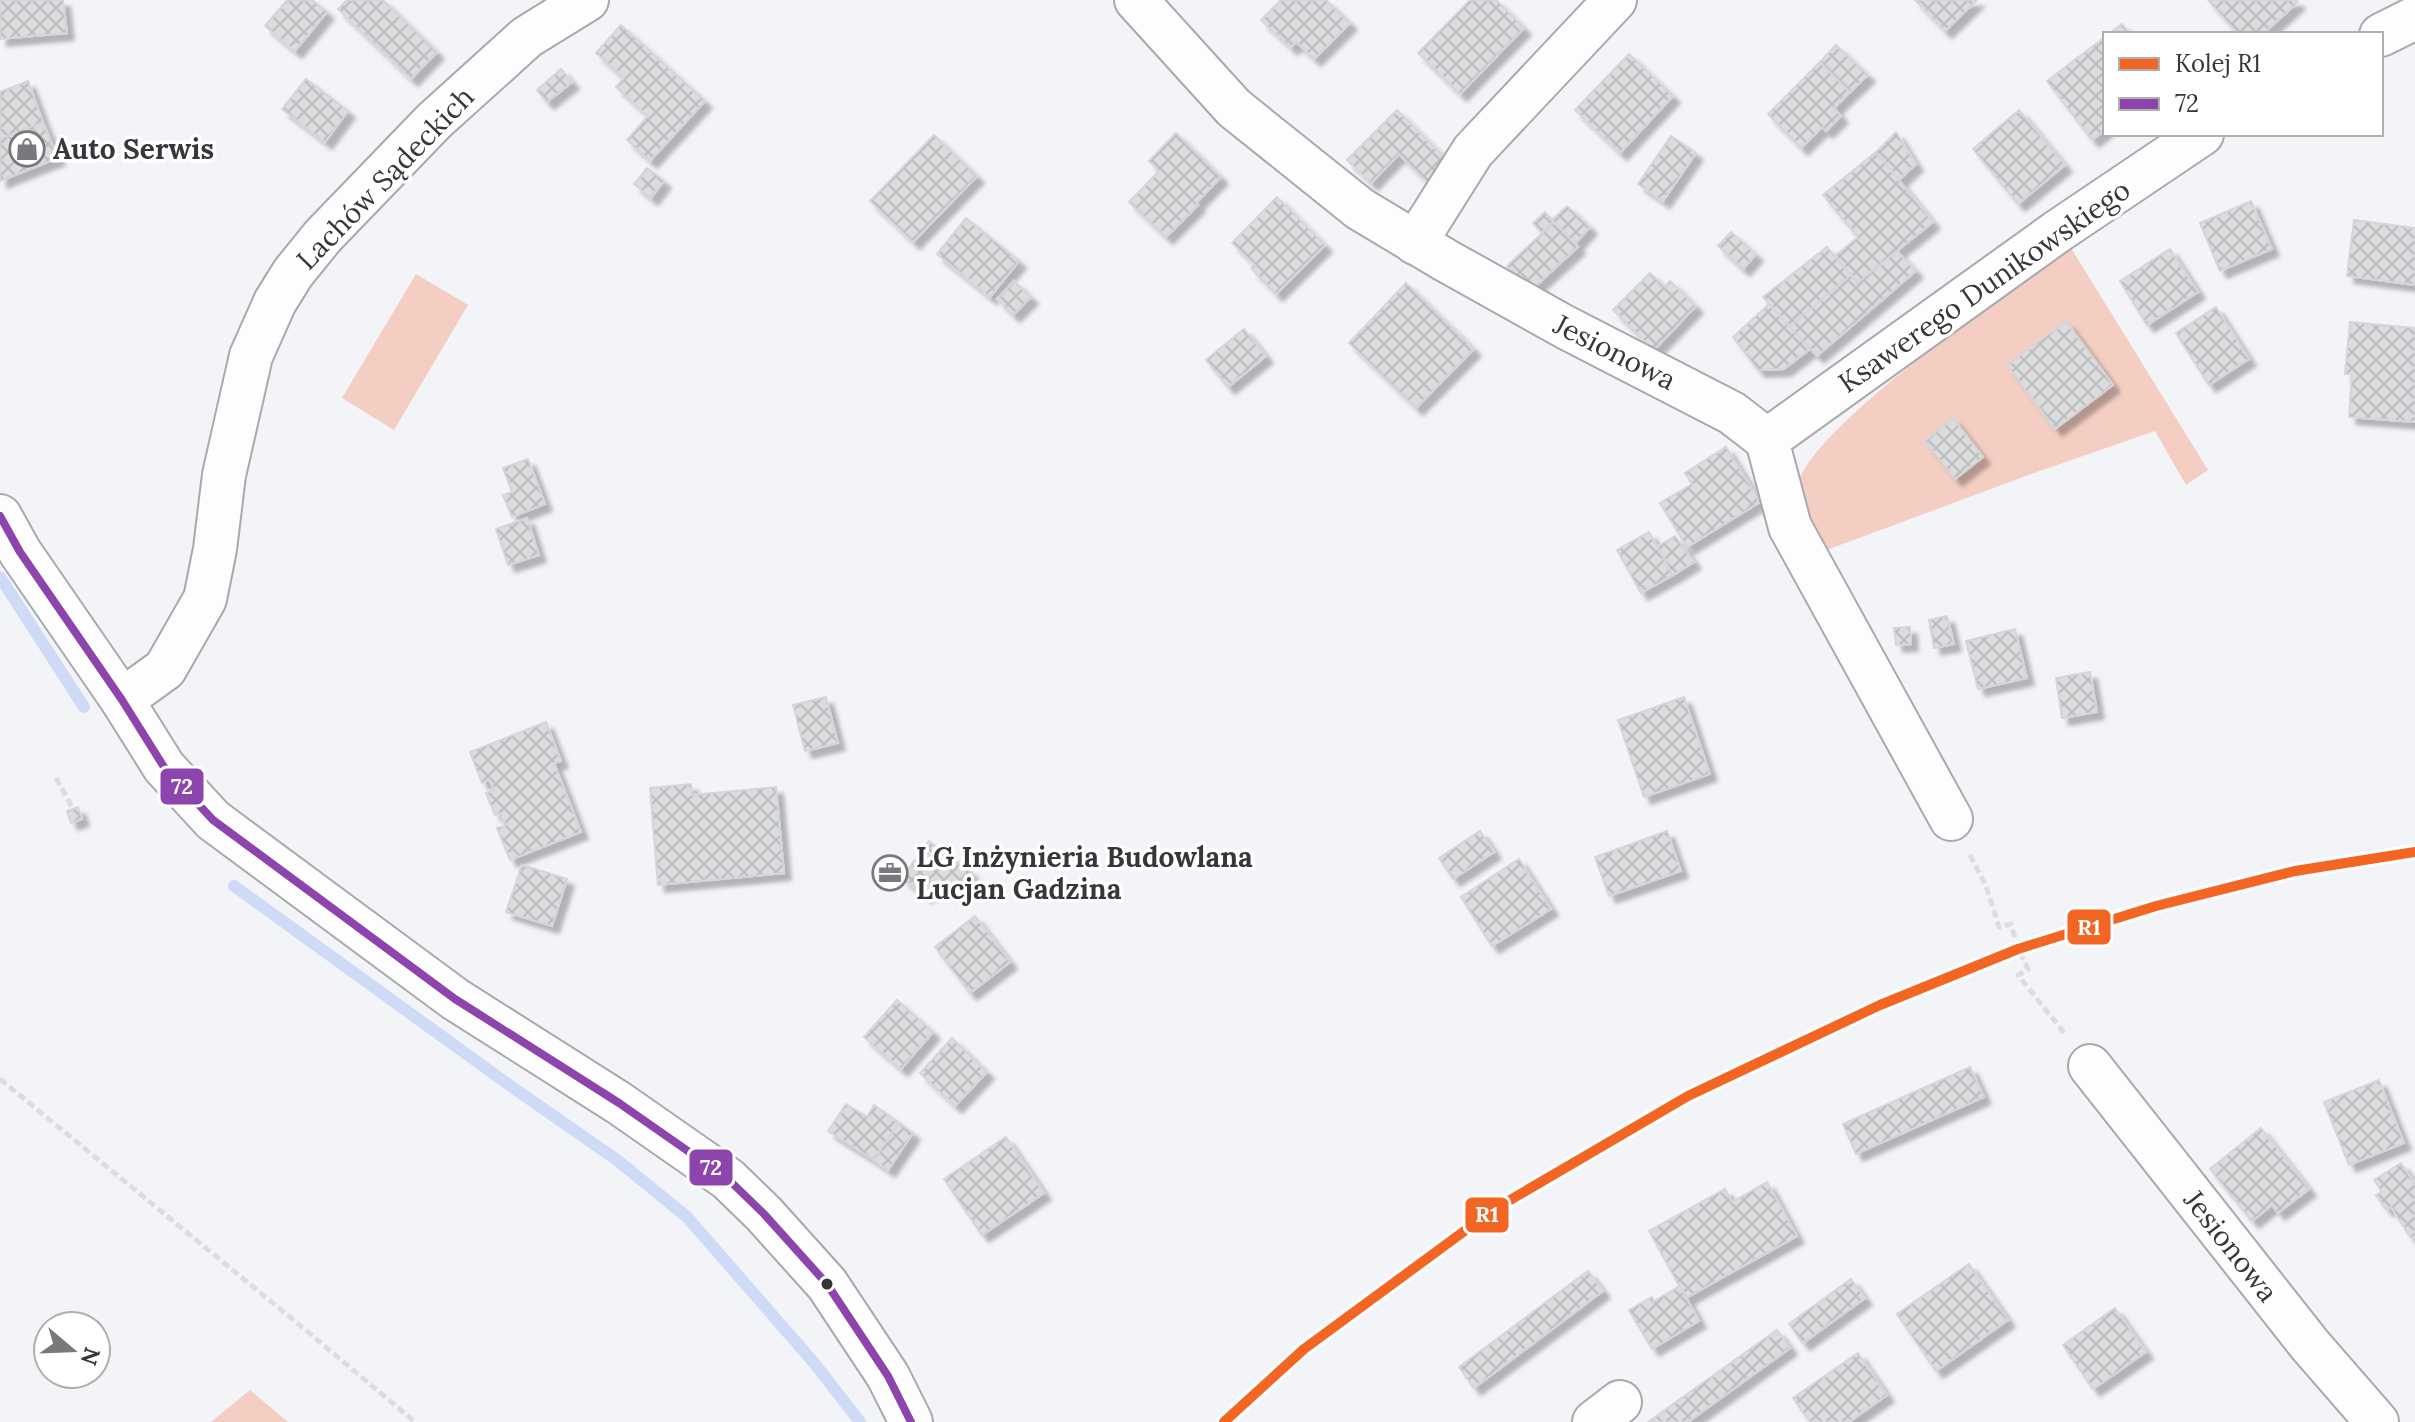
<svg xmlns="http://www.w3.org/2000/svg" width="2415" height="1422" viewBox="0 0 2415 1422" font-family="Lora,serif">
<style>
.green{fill:#f4cec3}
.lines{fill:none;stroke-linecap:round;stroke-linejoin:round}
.stream{stroke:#cfdbf6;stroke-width:12}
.building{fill:url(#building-cross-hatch);stroke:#d4d6d9;stroke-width:2;filter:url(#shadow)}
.minor-casing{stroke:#a8a9ac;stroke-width:46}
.path{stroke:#ddddde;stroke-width:5;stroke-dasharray:8 4;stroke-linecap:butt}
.minor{stroke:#fdfdfe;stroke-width:42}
.bus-1-casing{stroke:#fff;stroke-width:14}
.bus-1{stroke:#8e44ad;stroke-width:8}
.rail-1-casing{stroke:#fff;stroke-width:16}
.rail-1{stroke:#f26522;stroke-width:10}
.bus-dot{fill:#35373a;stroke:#fff;stroke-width:3}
.labels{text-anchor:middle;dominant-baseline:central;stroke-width:7;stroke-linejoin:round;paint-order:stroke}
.poi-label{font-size:28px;font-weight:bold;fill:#35373a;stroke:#fff;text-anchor:start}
.street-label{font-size:28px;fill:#35373a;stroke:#fff}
.line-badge{stroke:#fff;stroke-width:3}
.badge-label{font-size:22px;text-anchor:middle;font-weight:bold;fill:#fff}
</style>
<defs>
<pattern id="building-cross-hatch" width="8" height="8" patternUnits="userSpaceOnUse" patternTransform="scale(2)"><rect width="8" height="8" fill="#dadcde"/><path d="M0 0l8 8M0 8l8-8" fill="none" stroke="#bcbdbf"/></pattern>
<filter id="shadow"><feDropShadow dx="7" dy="7" stdDeviation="2" flood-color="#0004"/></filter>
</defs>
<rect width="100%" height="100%" fill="#f2f4f8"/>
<g class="green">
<path d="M2071,248l137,222 -22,15 -31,-54 -121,42 -210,78c-11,-17 -28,-39 -27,-61 3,-58 222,-204 274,-242z"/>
<polygon points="416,274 468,305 394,430 342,398"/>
<polygon points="250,1390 288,1422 211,1422"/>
</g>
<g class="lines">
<g class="stream">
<polyline points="0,577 84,707"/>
<polyline points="234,886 512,1087 617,1160 687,1217 815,1364 860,1422"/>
</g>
</g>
<g class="building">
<polygon points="0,0 63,0 67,33 0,39"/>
<polygon points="287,0 312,0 327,12 295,51 265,26"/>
<polygon points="347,0 383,0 437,52 411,79 338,9"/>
<polygon points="1281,0 1326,0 1350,23 1314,59 1296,42 1291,48 1261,20"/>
<polygon points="1470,0 1496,0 1524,28 1460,94 1418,53"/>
<polygon points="1915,0 1977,0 1945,31"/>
<polygon points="2208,0 2296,0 2298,2 2263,34 2238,34"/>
<polygon points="2122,24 2130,34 2109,34"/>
<polygon points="621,25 705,101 650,161 627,140 648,116 616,87 624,78 596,53"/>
<polygon points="2105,37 2105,130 2092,140 2047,81"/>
<polygon points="1836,45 1868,75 1850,92 1820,62"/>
<polygon points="1629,54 1673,96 1620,153 1575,110"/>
<polygon points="1820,62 1850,92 1834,108 1841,116 1826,131 1822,127 1801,148 1768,114"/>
<polygon points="561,69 572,82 547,102 537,90"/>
<polygon points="306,79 348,111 325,142 282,109"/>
<polygon points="28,81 43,122 0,139 0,92"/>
<polygon points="1397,110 1448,161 1427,182 1399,154 1371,183 1347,160"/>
<polygon points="2019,110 2065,165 2018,204 1973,149"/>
<polygon points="43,122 58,158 0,181 0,139"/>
<polygon points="1896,132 1916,164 1899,180 1876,152"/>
<polygon points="1176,133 1221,177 1196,203 1198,205 1166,237 1129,202 1159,171 1149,161"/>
<polygon points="934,135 977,176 913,242 870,201"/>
<polygon points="1671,136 1696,153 1663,201 1638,184"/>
<polygon points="1876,152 1933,222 1857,283 1835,256 1858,237 1823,195"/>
<polygon points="647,168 664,181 651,198 634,184"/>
<polygon points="1277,197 1325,245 1276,294 1251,268 1255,265 1232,243"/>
<polygon points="2251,201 2272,249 2220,271 2200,223"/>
<polygon points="1567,206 1590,227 1575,244 1552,220"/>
<polygon points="1545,212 1554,222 1542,233 1533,223"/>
<polygon points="966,218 1019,261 990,297 937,254"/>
<polygon points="2354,220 2415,228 2415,285 2347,276"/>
<polygon points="1554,222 1578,247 1530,291 1507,266"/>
<polygon points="1731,232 1756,254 1743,269 1718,246"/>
<polygon points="1827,247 1851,275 1789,327 1763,297"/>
<polygon points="2170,249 2198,292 2147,325 2120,281"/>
<polygon points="1897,251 1916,271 1817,356 1789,327 1851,275 1857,283"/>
<polygon points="1650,273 1665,287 1670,281 1696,306 1654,350 1613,310"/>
<polygon points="1014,281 1031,297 1013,315 997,299"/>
<polygon points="1406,283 1474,349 1416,408 1349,343"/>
<polygon points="1769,304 1810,349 1784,369 1758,370 1733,337"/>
<polygon points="2216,307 2249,359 2209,385 2176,333"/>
<polygon points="2066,321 2113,385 2055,429 2007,365"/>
<polygon points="2350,322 2415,328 2415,422 2349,417 2352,374 2345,374"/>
<polygon points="1244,329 1266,356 1228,387 1206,360"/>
<polygon points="1953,418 1983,457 1955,479 1925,441"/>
<polygon points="1726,447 1760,502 1687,547 1660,503 1692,484 1685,473"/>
<polygon points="528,459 545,504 512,517 503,495 512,492 503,468"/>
<polygon points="527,518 539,555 508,565 496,529"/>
<polygon points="1649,532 1673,575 1641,593 1617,550"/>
<polygon points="1675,536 1694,562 1673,575 1657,547"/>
<polygon points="1947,616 1954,644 1934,648 1929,620"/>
<polygon points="1910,627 1911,644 1896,645 1894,628"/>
<polygon points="2015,629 2027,678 1978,689 1966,641"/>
<polygon points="2090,672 2097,712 2062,718 2056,678"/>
<polygon points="826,697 838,743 805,751 793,705"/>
<polygon points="1684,697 1710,774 1644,797 1618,720"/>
<polygon points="546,722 561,761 554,763 581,832 510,860 497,828 505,826 500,813 495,815 486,793 494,790 489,779 482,783 470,752"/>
<polygon points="691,784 692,795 776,787 784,873 658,885 650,788"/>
<polygon points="78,807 82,819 71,823 67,811"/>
<polygon points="1480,831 1494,852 1453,879 1439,858"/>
<polygon points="1667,831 1681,871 1609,896 1595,857"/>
<polygon points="929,841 971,872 955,895 936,881 926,896 902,878"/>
<polygon points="1519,859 1551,909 1492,946 1461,897"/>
<polygon points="522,865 567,879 552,926 506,912"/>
<polygon points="975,916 1010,962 970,993 935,947"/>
<polygon points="897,1000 933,1032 901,1069 864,1037"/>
<polygon points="952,1038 987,1072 955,1106 920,1073"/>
<polygon points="1970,1067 1984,1097 1856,1154 1843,1124"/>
<polygon points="2379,1080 2404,1143 2349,1165 2324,1102"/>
<polygon points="846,1104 867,1117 874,1105 899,1123 874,1160 828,1131"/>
<polygon points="899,1123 913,1133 888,1170 874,1160"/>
<polygon points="2261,1128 2309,1189 2278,1213 2272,1205 2252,1221 2210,1169"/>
<polygon points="1006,1137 1044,1193 982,1235 944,1179"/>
<polygon points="2401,1163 2414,1183 2415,1182 2415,1236 2411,1238 2391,1207 2386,1209 2376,1195 2382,1192 2374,1180"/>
<polygon points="1767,1182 1797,1236 1686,1298 1649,1231 1725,1189 1732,1202"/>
<polygon points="1969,1264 2008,1320 1936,1371 1897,1314"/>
<polygon points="1588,1271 1603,1291 1474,1388 1459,1367"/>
<polygon points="1851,1279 1865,1298 1803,1343 1789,1324"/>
<polygon points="1680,1286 1699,1321 1652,1349 1629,1310 1652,1297 1654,1301"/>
<polygon points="2115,1308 2146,1352 2093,1389 2063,1345"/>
<polygon points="1777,1330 1790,1348 1688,1422 1648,1422"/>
<polygon points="1858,1353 1887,1395 1849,1422 1810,1422 1793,1398"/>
</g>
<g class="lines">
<defs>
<g id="minor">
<polyline points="1136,0 1234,108 1360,209 1445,260 1565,327 1732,413 1767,440 1790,527 1951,819"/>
<polyline points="2381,35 2415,18"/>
<polyline points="1415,243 1473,151 1615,0"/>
<polyline points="1767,440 2058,231 2202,134"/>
<polyline points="0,516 20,552 122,700 164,767 213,820 455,999 619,1103 728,1179 764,1214 827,1284 888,1376 911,1422"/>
<polyline points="122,700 165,669 205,599 215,549 224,475 251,356 275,302 293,273 323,236 434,121 527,37 587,0"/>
<polyline points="2090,1066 2310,1345 2377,1422"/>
<polyline points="1594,1422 1620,1402"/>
</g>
</defs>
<use href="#minor" class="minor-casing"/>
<g class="path">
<polyline points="56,778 73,809"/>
<polyline points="1970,855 1986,886 1999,927 2011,924 2018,949 2028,969 2018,975 2065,1034"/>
<polyline points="0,1079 296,1322 415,1422"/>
</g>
<use href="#minor" class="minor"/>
<defs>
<polyline id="bus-1" points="0,516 20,552 122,700 164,767 213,820 455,999 619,1103 728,1179 764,1214 827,1284 888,1376 911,1422"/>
</defs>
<use href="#bus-1" class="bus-1-casing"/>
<use href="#bus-1" class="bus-1"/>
<defs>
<polyline id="rail-1" points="1224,1422 1304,1349 1493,1210 1688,1096 1880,1005 2018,949 2156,906 2295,871 2415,852"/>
</defs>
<use href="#rail-1" class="rail-1-casing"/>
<use href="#rail-1" class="rail-1"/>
</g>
<defs>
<symbol id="shop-ring" viewBox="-11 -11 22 22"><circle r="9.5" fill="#fff" stroke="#77797c" stroke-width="1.5"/><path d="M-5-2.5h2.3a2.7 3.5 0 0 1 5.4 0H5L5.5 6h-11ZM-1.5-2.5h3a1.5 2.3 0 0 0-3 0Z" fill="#77797c"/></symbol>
<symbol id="office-ring" viewBox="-11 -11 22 22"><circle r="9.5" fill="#fff" stroke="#77797c" stroke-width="1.5"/><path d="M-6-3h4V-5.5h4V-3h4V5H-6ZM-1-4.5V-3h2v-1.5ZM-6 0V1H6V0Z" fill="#77797c"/></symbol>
</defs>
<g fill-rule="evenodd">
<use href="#shop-ring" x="7" y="129" width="40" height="40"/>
<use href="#office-ring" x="870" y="853" width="40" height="40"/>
</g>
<circle class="bus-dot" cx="827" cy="1284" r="7"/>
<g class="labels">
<g class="poi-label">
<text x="53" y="149">Auto Serwis</text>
<text x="916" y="857">LG Inżynieria Budowlana<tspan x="916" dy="32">Lucjan Gadzina</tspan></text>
</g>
<g class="street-label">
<text transform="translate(385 178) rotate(-46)">Lachów Sądeckich</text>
<text transform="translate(1984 286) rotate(-35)">Ksawerego Dunikowskiego</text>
<text transform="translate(1615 352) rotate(27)">Jesionowa</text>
<text transform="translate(2231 1246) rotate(52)">Jesionowa</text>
</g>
</g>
<g class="line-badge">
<rect x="159" y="767" width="46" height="39" rx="8" fill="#8e44ad"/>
<rect x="2066" y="908" width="46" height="38" rx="8" fill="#f26522"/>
<rect x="688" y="1148" width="46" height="39" rx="8" fill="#8e44ad"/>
<rect x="1464" y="1196" width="46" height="38" rx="8" fill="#f26522"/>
</g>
<g class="badge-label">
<text x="182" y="794">72</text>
<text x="2089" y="935">R1</text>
<text x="711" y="1175">72</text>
<text x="1487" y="1222">R1</text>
</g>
<rect x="2103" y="32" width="280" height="104" fill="#ffffff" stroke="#aeafb0" stroke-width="2"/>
<rect x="2119" y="58" width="40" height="12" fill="#f26522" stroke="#aeafb0" stroke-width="2"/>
<text x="2175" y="72" font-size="24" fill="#35373a">Kolej R1</text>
<rect x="2119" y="98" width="40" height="12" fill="#8e44ad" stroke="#aeafb0" stroke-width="2"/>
<text x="2175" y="112" font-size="24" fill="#35373a">72</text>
<g transform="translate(72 1350) rotate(109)"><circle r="38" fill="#ffffff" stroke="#aeafb0" stroke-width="2"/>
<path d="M0-6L14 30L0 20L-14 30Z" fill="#77797c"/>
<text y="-12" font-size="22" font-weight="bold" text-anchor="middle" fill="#35373a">N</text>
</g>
</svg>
